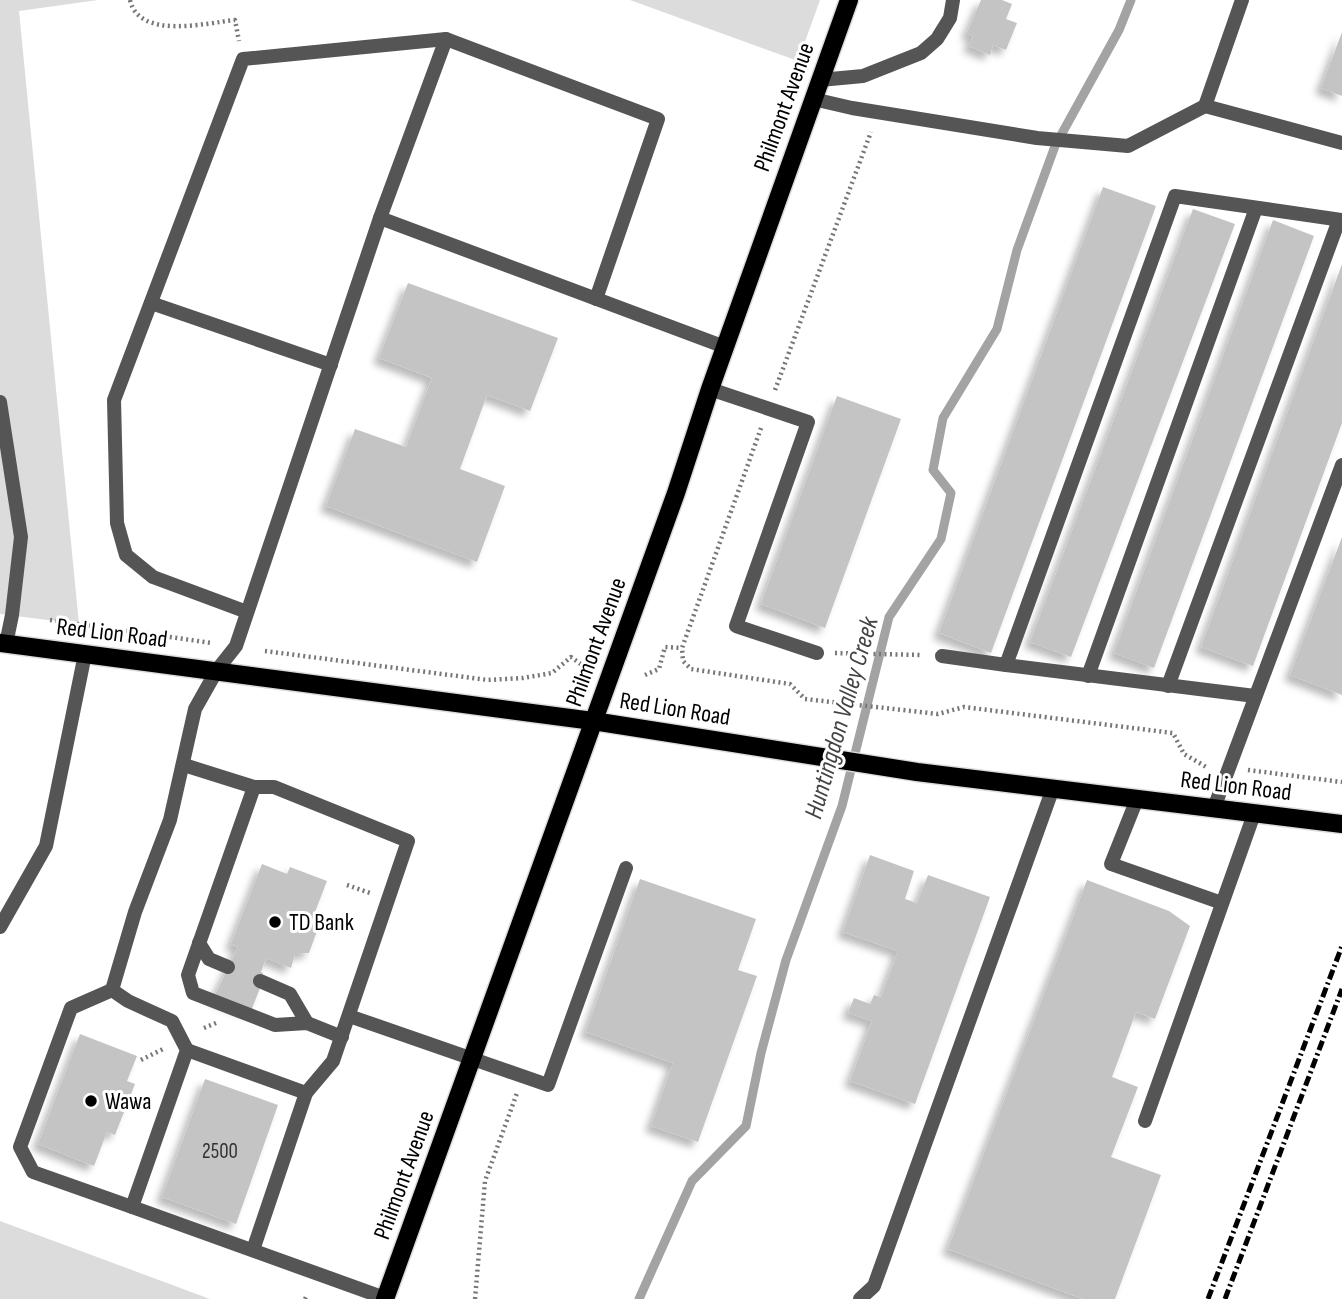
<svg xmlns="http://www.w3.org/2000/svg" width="1342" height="1299" viewBox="0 0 1342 1299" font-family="'Sofia Sans Condensed',sans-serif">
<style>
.green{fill:#dcdcdc}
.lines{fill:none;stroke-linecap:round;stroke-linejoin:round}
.stream{stroke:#a3a3a3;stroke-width:9}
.building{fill:#c4c4c4;filter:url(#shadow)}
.primary-casing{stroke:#dbdbdb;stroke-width:21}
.path{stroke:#777;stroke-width:4.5;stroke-dasharray:2 3.5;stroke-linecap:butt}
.lane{stroke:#555;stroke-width:14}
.primary{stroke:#000;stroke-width:18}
.rail{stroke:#000;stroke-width:5;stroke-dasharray:10 3.5 2 3.5;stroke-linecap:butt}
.poi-dot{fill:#000;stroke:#fff;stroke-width:2.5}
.labels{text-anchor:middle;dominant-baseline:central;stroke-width:6;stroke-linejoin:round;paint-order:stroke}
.number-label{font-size:21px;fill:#313131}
.street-label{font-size:24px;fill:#000;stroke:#fff}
.poi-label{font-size:24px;fill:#000;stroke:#fff;text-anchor:start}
.water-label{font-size:26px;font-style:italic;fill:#444;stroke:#fff}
</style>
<defs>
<filter id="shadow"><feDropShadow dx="-6" dy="6" stdDeviation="3.5" flood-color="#0004"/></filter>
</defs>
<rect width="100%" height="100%" fill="#fff"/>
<g class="green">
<polygon points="0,0 98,0 19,11 79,624 0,614"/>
<polygon points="630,0 820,0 798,61"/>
<polygon points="0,1221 210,1299 0,1299"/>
</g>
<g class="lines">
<polyline class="stream" points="639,1299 692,1181 746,1126 761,1053 786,960 842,806 889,617 941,539 951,493 933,470 943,418 997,329 1017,250 1055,146 1119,30 1131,0"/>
</g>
<g class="building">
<polygon points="981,0 1002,0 1012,4 1006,19 1017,23 1006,50 993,45 990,55 969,46 973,36 967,33"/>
<polygon points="1342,32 1342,96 1321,88"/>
<polygon points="1103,187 1156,206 991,653 939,633"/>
<polygon points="1193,209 1235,224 1071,657 1030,642"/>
<polygon points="1273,220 1314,236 1154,668 1114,653"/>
<polygon points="1342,264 1342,423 1253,666 1201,647"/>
<polygon points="408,283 558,338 530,411 487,395 460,469 505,486 477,562 326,506 355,429 406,447 432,378 379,358"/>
<polygon points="837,396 901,419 825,628 761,604"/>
<polygon points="1342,537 1342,695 1290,675"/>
<polygon points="870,855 914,871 905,899 917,903 928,875 990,897 915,1104 850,1081 872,1021 848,1013 854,998 870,1004 874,995 881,997 898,951 843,932"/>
<polygon points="262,864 287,874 290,867 327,881 310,925 320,923 309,953 295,954 291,968 266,958 261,972 263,973 260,988 251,1011 214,997 238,947 231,944"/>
<polygon points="640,879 756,919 738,970 757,976 698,1142 651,1126 673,1063 586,1032"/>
<polygon points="1087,880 1169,911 1190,926 1155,1019 1136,1012 1112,1077 1138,1087 1111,1157 1161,1175 1115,1299 1083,1299 948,1249"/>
<polygon points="80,1034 137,1056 127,1081 135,1084 115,1135 107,1132 94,1166 38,1144"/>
<polygon points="205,1079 278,1105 236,1224 162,1197"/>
</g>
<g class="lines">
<defs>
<g id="primary">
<polyline points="0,643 593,721 917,772 1342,824"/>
<polyline points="385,1299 676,493 710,389 849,0"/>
</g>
</defs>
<use href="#primary" class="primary-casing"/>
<g class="path">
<path d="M130,0c9,40 76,23 105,20l4,21"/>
<polyline points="775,390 871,132"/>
<polyline points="761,428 682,648 683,661 691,669 790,684 805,699 938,714 964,707 1173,733 1184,754 1208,768"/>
<polyline points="50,620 212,643"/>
<polyline points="265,651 488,680 523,678 552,673 571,657 582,665"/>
<polyline points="835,653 921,655"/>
<polyline points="645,675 659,669 665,647 682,648"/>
<polyline points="1248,770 1342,782"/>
<polyline points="347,885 370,893"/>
<polyline points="204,1028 216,1023"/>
<polyline points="141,1060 165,1048"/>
<polyline points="305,1299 307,1295"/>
<polyline points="475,1299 485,1181 517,1093"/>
</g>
<g class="lane">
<polyline points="1242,0 1205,106 1342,143"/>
<polyline points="820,80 863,76 921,53 937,39 950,18 953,0"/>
<polyline points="813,99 852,108 1037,138 1128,146 1205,106"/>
<polyline points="380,218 446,39"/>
<polyline points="151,303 331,365"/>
<polyline points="710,389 808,422 736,626 817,653"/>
<polyline points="0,402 21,537 12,615 6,644"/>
<polyline points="247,612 153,577 126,555 117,523 114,400 243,59 446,39 658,119 596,299"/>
<polyline points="942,656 1006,665"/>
<polyline points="1088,676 1256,208"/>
<polyline points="1168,686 1339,220"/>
<polyline points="1255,696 1006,665 1175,196 1342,220"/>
<polyline points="184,765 254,787 274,787 408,841 333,1061 306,1093"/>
<polyline points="254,787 188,975 193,993 275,1025 307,1023 342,1037"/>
<polyline points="1137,799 1111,864 1222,903"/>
<polyline points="1214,808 1342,465"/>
<polyline points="0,927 46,846 85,654"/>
<polyline points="199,943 209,959 228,967"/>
<polyline points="260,981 290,994 307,1023"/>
<polyline points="112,990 71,1008 20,1147 33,1172 132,1207"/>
<polyline points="349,1016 548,1085 626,868"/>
<polyline points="187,1050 306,1093 253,1250"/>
<polyline points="1145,1121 1254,814"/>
<polyline points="385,1298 132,1207 187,1050 172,1021 128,1001 112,990 135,912 170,820 195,709 217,670 236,646 380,218 725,347"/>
<polyline points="860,1299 874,1286 1053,788"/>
</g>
<use href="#primary" class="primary"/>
<g class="rail">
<polyline points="1208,1299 1342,946"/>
<polyline points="1225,1299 1342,989"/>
</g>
</g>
<g class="poi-dot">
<circle cx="275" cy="922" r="7"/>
<circle cx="91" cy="1101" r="7"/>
</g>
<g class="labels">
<g class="number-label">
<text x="220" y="1151">2500</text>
</g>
<g class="street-label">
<text transform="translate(784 107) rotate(-70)">Philmont Avenue</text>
<text transform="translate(112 633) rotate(7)">Red Lion Road</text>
<text transform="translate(596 642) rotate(-70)">Philmont Avenue</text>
<text transform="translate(675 709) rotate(9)">Red Lion Road</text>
<text transform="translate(1236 786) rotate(7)">Red Lion Road</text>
<text transform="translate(404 1175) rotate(-70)">Philmont Avenue</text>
</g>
<g class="poi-label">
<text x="289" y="922">TD Bank</text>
<text x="105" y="1101">Wawa</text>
</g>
<g class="water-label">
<text transform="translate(842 718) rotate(-74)">Huntingdon Valley Creek</text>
</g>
</g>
</svg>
